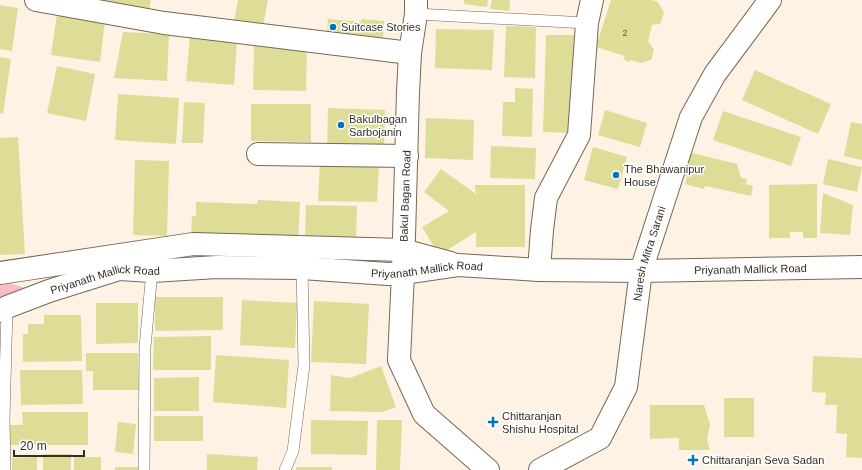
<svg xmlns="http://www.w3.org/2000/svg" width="862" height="470" viewBox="0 0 862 470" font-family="Helvetica,sans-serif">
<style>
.green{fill:#f7bdcb}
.building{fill:#dedd97}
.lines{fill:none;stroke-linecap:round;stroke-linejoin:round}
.lane-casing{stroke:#786753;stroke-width:12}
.street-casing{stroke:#786753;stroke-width:24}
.lane{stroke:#fff;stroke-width:11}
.street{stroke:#fff;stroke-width:22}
.poi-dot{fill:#0074be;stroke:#fff;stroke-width:1.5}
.labels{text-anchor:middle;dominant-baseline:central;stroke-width:3;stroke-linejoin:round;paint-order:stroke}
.number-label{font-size:9px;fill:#5f5a42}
.poi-label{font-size:11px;fill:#352e25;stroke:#fff;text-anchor:start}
.street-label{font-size:11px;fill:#352e25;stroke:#fff}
</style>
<rect width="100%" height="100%" fill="#fdf2e4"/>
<polygon class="green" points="0,280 28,289 0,305"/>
<g class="building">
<polygon points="90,0 151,0 148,16"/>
<polygon points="238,0 268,0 262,32 233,26"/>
<polygon points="464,0 488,0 487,7 464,4"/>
<polygon points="492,0 510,0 509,11 490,9"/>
<polygon points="611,0 651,0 658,2 664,13 660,24 652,25 648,41 654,50 651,60 642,63 630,60 630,62 623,59 625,56 596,47"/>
<polygon points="0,5 18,8 12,51 0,49"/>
<polygon points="57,14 105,21 100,62 51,55"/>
<polygon points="328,19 361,22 361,19 384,21 383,39 327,34"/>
<polygon points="506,26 536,27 535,78 504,77"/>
<polygon points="436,29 494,30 492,70 435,68"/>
<polygon points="123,32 169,34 167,81 114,78"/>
<polygon points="546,35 575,35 572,133 543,132"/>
<polygon points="190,36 237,39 234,85 186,81"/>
<polygon points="254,45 307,46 306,91 253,90"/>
<polygon points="0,57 11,59 3,114 0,113"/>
<polygon points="57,66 95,74 86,121 47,113"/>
<polygon points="755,70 831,104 818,134 742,100"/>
<polygon points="515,88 533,89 532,137 502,136 503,102 515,102"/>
<polygon points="118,94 179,98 176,144 115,140"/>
<polygon points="184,102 205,103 203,143 182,143"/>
<polygon points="251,104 311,104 311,142 251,141"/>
<polygon points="328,108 385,110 384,151 327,149"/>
<polygon points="605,110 647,123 640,147 598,135"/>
<polygon points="723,111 801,137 791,166 713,140"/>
<polygon points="426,118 474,120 473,160 425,158"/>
<polygon points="851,122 862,124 862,160 844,156"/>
<polygon points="18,137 25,254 0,255 0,138"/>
<polygon points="491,146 536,148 535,179 490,178"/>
<polygon points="593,147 627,157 618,189 584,180"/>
<polygon points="688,152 737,164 741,178 747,179 746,184 753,186 751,196 705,186 704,189 685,184 687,176 683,175"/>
<polygon points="828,159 862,167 857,192 823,184"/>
<polygon points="135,160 169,161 167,236 133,235"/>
<polygon points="320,160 379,162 377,202 318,201"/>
<polygon points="441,169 476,194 475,185 525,185 525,247 476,247 476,232 439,255 422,227 449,211 424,192"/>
<polygon points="817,184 817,238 803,238 803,232 790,232 790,238 769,238 769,185"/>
<polygon points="823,193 853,205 850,235 820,233"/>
<polygon points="258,200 300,202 298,242 191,238 192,216 196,216 196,202 257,204"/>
<polygon points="306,205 357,206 356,243 305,242"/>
<polygon points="155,297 223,297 223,330 155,331"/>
<polygon points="242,300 297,303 295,348 240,345"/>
<polygon points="314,301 369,304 366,364 311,362"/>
<polygon points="96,303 138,303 138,343 96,344"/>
<polygon points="44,315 81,315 82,361 23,362 23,334 28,334 28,324 44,324"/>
<polygon points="211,336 211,370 153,370 154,337"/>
<polygon points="86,353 138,353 139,390 93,390 93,371 86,371"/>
<polygon points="216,355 289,360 286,408 213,402"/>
<polygon points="813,356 862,358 862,458 846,457 847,434 836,433 837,405 825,405 826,393 812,392"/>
<polygon points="381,366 396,407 383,412 330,411 331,375 350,378"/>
<polygon points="20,370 82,370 83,404 21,405"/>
<polygon points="199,377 199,411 154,411 154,378"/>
<rect x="724" y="398" width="30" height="39"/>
<polygon points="650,405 704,405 710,424 707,440 710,450 679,450 679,438 650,439"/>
<polygon points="22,412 88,412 88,445 8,445 8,425 23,425"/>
<rect x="154" y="416" width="49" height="25"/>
<polygon points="311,420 368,421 367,455 311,454"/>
<polygon points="377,420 402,420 400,470 376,470"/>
<polygon points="118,422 136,424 133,454 115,452"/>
<rect x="43" y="454" width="28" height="16"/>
<polygon points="207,454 258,457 257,470 207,470"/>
<polygon points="37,457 37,470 12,470 12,458"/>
<rect x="74" y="457" width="27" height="13"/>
<rect x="115" y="467" width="23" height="3"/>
<rect x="296" y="467" width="36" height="3"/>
</g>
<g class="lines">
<defs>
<g id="lane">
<polyline points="416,14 587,23"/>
<polyline points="5,470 4,421 7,307"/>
<polyline points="144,470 145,347 152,271"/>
<polyline points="285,470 293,451 304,365 302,268"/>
</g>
<g id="street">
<polyline points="36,0 164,23 410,53"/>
<polyline points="416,0 416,14 410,53 408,92 403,273 399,360 424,414 488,470"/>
<polyline points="258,154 407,156"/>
<polyline points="539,270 542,230 546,198 579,135 587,23 592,0"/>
<polyline points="0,273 193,244 403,250 451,263"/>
<path id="s1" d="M0,311l7,-4 42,-16 70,-22 33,2 65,-4 85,1 86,6 15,-1 55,-8 81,5 102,1 221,-4"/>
<path id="s2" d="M540,470l60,-32 26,-51 15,-116 50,-154 24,-43 55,-74"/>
</g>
</defs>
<use href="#lane" class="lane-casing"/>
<use href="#street" class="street-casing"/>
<use href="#lane" class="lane"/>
<use href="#street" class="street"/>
</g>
<g class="poi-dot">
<circle cx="333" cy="27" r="4"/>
<circle cx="341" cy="125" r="4"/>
<circle cx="616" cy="175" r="4"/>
<path d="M491 416h4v4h4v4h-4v4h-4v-4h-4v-4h4z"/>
<path d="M691 454h4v4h4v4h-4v4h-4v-4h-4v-4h4z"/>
</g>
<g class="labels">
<g class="number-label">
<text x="625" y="33">2</text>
</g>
<g class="poi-label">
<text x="341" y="27">Suitcase Stories</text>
<text x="349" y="119">Bakulbagan<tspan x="349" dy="13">Sarbojanin</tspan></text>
<text x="624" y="169">The Bhawanipur<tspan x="624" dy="13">House</tspan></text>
<text x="502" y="416">Chittaranjan<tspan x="502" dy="13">Shishu Hospital</tspan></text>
<text x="702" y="460">Chittaranjan Seva Sadan</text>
</g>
<g class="street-label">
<text transform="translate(405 196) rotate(-88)">Bakul Bagan Road</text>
<text stroke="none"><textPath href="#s2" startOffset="261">Naresh Mitra Sarani</textPath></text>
<text stroke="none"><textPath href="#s1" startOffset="759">Priyanath Mallick Road</textPath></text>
<text stroke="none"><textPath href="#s1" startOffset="435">Priyanath Mallick Road</textPath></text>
<text stroke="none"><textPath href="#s1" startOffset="111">Priyanath Mallick Road</textPath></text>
</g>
</g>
<path d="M14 450v6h70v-6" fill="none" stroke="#352e25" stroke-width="2"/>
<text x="20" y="450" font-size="12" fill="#352e25" stroke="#ffffff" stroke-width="3" paint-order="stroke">20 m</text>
</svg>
